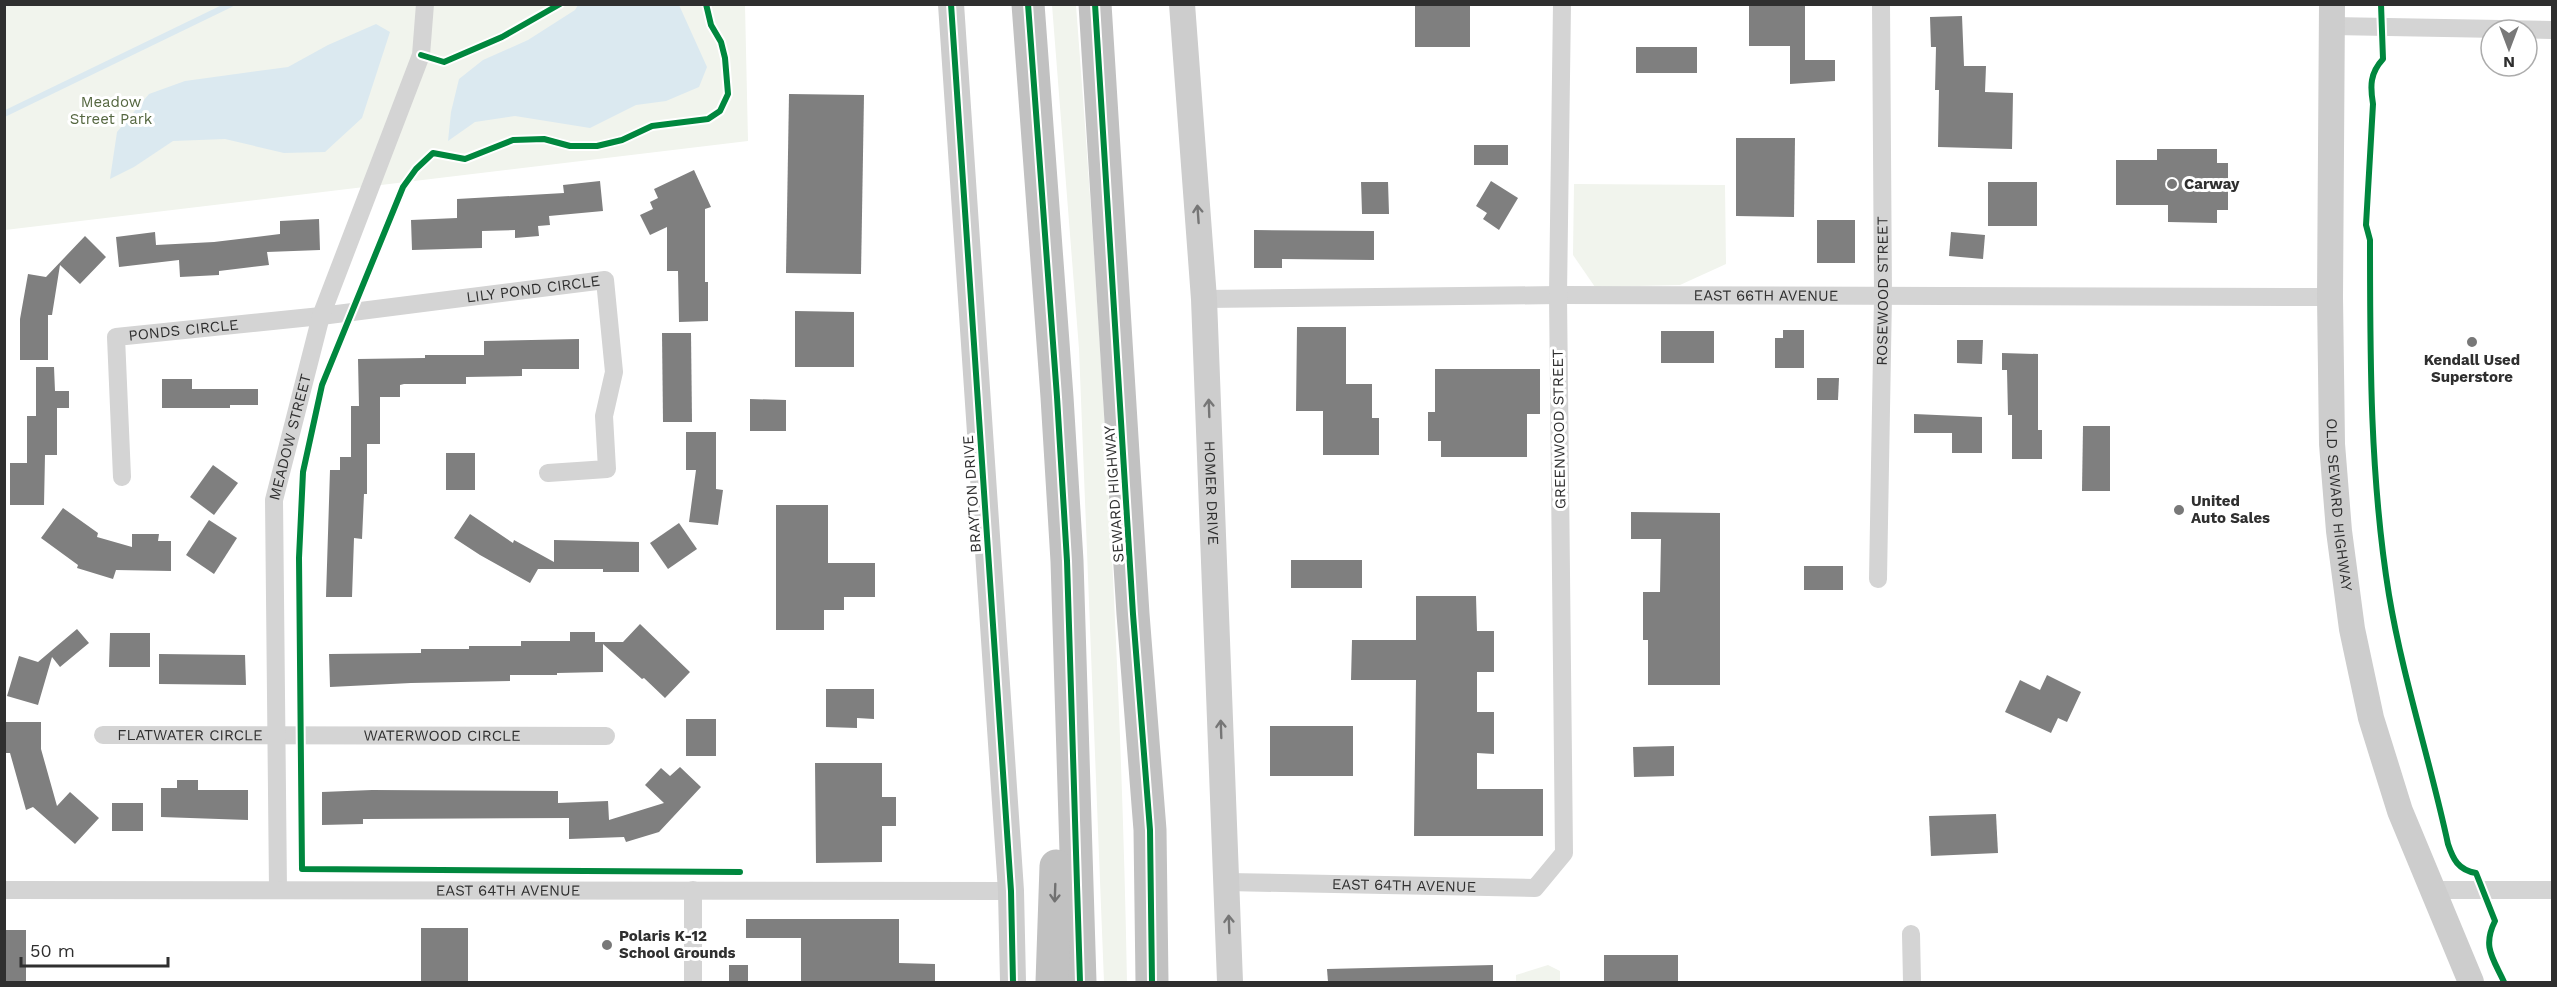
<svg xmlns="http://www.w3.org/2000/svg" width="2557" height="987" viewBox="0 0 2557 987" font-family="'Work Sans',sans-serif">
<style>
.green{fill:#f1f4ed}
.water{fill:#dbe9f0}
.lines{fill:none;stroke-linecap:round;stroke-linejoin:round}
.stream{stroke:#dbe9f0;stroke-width:6}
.building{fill:#7f7f7f}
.street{stroke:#d4d4d4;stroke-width:18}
.secondary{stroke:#cdcdcd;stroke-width:26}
.highway{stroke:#c1c1c1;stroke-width:33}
.cycleway-casing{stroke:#fff;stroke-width:10}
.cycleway{stroke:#00873e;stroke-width:6}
.oneway{stroke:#767676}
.oneway2{stroke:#717171}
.poi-dot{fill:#787878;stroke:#fff;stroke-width:2}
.labels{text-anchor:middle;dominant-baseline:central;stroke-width:6;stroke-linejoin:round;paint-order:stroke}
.park-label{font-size:15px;fill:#556740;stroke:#fff}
.poi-label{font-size:15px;font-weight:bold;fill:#2f2f2f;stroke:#fff;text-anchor:start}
.street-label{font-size:15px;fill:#2f2f2f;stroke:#fff}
</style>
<rect width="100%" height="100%" fill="#fff"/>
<g class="green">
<polygon points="4,5 745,5 748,141 5,230"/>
<path d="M1052,5h24c25,325 45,651 51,977h-23l-25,-633z"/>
<polygon points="1574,184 1725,185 1726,264 1680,285 1595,287 1573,255"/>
<polygon points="1548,965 1560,971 1560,982 1516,982 1516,975"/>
</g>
<g class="water">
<polygon points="578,5 679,5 707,67 699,87 666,101 636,105 590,128 515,116 475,122 448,141 451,112 459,79 483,60 528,40 575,10"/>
<polygon points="376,24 390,32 362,118 325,152 284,153 225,139 173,141 134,167 110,179 117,132 149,94 185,81 288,67 328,45"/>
</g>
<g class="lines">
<polyline class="stream" points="4,114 231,4"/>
</g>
<g class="building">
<rect x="1415" y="4" width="55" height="43"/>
<polygon points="1749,4 1805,4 1805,60 1835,60 1835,81 1790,84 1790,46 1749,46"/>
<polygon points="1962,16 1964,66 1986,66 1985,92 2013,93 2012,149 1938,147 1939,90 1935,90 1936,47 1931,47 1930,17"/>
<rect x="1636" y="47" width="61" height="26"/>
<polygon points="789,94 864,95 861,274 786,273"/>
<polygon points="1736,138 1795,138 1794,217 1736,216"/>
<rect x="1474" y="145" width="34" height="20"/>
<polygon points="2157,149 2217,149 2217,163 2228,163 2228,210 2217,210 2217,223 2168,222 2168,205 2116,205 2116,160 2157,160"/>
<polygon points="694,170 711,207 705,209 705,282 708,282 708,321 679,322 678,271 667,271 667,227 650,235 640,215 653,209 650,202 658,198 654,189"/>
<polygon points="600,181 603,211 549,216 550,225 538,226 539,236 515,238 515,230 482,231 482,248 412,250 411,220 457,218 457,199 564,193 563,185"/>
<polygon points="1491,181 1518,198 1499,230 1483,219 1487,213 1476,206"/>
<polygon points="1361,182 1388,182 1389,214 1362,214"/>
<rect x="1988" y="182" width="49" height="44"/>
<polygon points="319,219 320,250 267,252 269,265 219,271 219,275 180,277 179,260 119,267 116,237 155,232 156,245 214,242 280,234 280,221"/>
<rect x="1817" y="220" width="38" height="43"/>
<polygon points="1254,230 1374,231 1374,260 1282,259 1282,268 1254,268"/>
<polygon points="1951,232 1985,235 1983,259 1949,256"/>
<polygon points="85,236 106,257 80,284 60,265 52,315 48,315 48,360 20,360 20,319 28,274 46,277"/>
<polygon points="795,311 854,312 854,367 795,367"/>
<polygon points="1297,327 1346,327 1346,384 1372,384 1372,418 1379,418 1379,455 1323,455 1323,411 1296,411"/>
<polygon points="1783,330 1804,330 1804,368 1775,368 1775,338 1783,338"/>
<rect x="1661" y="331" width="53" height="32"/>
<polygon points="662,333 691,333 692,422 663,422"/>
<polygon points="579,339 579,369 522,369 522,376 466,377 466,384 404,384 400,385 400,397 380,397 380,444 367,444 367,494 364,494 362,539 354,538 352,597 326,597 330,470 340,470 340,457 351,457 351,406 359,406 358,359 425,358 425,355 484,355 484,341"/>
<polygon points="1957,340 1983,340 1982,364 1957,363"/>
<polygon points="2002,353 2038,354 2038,430 2042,430 2042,459 2012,459 2012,415 2008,415 2007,370 2002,370"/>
<polygon points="36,367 54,367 55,391 69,391 69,408 57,408 57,455 45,455 44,505 10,505 10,463 27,463 27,416 36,416"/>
<polygon points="1435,369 1540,369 1540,414 1527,414 1527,457 1441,457 1441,441 1428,441 1428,412 1435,412"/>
<polygon points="1817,378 1839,378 1838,400 1817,400"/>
<polygon points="162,379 192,379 192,389 258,389 258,405 230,405 230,408 162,408"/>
<polygon points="750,399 786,400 786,431 750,431"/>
<polygon points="1914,414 1982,417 1982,453 1952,453 1952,433 1914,433"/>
<polygon points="2083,426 2110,426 2110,491 2082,491"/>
<polygon points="686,432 716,432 716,489 723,490 718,525 689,522 696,470 686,470"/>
<rect x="446" y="453" width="29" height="37"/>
<polygon points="213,465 238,483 214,515 190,497"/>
<polygon points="776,505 828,505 828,563 875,563 875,597 844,597 844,610 824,610 824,630 776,630"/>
<polygon points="63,508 98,533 97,537 132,547 132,534 159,534 158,541 171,541 171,571 116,570 113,579 77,568 78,565 41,538"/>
<polygon points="1631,512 1720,513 1720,685 1648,685 1648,640 1643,640 1643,592 1660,592 1661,539 1631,539"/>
<polygon points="470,514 513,543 514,540 554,562 554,540 639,542 639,572 603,572 603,569 538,569 530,583 480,555 454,538"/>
<polygon points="209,520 237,538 214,574 186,555"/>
<polygon points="679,523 697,549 668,569 650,543"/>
<rect x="1291" y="560" width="71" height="28"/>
<rect x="1804" y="566" width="39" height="24"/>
<polygon points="1416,596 1476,596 1477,631 1494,631 1494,672 1477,672 1477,712 1494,712 1494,754 1477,753 1477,789 1543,789 1543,836 1414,836 1416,680 1351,680 1352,640 1416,640"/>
<polygon points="640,624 690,672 665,698 644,678 642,679 603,644 603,672 557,673 557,675 510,675 510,681 411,683 330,687 329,654 421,653 421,649 469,649 469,646 521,646 521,641 570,641 570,632 595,632 595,642 623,642"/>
<polygon points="77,629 89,643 60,667 52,657 38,705 7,696 19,656 38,662"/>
<polygon points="110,633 150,633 150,667 109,667"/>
<polygon points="159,654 245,655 246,685 159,684"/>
<polygon points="2047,675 2081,692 2067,722 2058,718 2051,733 2005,712 2020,680 2040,690"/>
<polygon points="826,689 874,689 874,719 857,718 857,728 826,727"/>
<rect x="686" y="719" width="30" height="37"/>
<polygon points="5,722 41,722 41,749 57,806 70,792 99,818 75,844 33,807 26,810 10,753 5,753"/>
<rect x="1270" y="726" width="83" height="50"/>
<polygon points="1674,746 1674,776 1634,777 1633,747"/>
<polygon points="815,763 882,763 882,797 896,797 896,826 882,826 882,862 816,863"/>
<polygon points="680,767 701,787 659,832 626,842 624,837 569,839 569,818 363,819 363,824 322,825 322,792 372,790 558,791 558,803 608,801 609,820 664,803 645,785 661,768 670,776"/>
<polygon points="177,780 198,780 198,790 248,790 248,820 161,817 161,788 177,788"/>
<rect x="112" y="803" width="31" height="28"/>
<polygon points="1996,814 1998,853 1931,856 1929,816"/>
<polygon points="746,919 899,919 899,963 935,964 935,982 801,982 801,938 746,938"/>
<rect x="421" y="928" width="47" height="54"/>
<rect x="4" y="930" width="22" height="52"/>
<rect x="1604" y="955" width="74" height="27"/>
<rect x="729" y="965" width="19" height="17"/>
<polygon points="1493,965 1493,982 1328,982 1327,969"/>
</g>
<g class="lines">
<g class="street">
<polyline points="2332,26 2552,30"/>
<path id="s1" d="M1204,299l354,-4 772,2"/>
<path id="s2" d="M122,477l-6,-140 205,-21 284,-36 9,92 -10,44 3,53 -59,4"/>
<path id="s3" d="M1878,579l5,-283 -2,-292"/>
<path id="s4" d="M103,735l503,1"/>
<path id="s5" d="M1227,882l308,6 29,-35 -6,-558 4,-291"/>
<path id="s6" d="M278,889l-4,-389 47,-184 100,-261 4,-51"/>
<path id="s7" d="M4,890l1007,1"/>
<polyline points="2431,890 2552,890"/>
<polyline points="1911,934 1912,982"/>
<polyline points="693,982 693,890"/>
</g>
<g class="secondary">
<polyline points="951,4 1011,891 1013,982"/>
<path id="s8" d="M1182,4l22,295 26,683"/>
<path id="s9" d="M2332,4l-2,293 2,147 7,87 13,98 19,89 29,93 71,171"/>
</g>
<g class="highway">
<polyline points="1028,4 1057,397 1067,561 1080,982"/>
<polyline points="1095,4 1133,614 1150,830 1152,982"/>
<polyline points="1052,982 1056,866"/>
</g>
<defs>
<g id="cycleway">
<polyline points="706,4 711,25 721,42 725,58 728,94 720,111 708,119 652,126 622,140 597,146 570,146 544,139 513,140 465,159 433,153 416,169 403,187 322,385 303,472 299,558 302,869 740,872"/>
<polyline points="951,4 1011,891 1013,982"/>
<polyline points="1028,4 1057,397 1067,561 1080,982"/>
<polyline points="1095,4 1133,614 1150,830 1152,982"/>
<path d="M2381,4l2,55c-13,14 -13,27 -10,45l-7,121 4,15c0,119 0,238 19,355 14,84 41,165 59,249 5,15 10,26 28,29l19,48c-13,26 -2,37 9,61"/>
<polyline points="421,55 444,62 502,37 560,4"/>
</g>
</defs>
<use href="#cycleway" class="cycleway-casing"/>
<use href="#cycleway" class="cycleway"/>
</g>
<defs><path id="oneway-shaft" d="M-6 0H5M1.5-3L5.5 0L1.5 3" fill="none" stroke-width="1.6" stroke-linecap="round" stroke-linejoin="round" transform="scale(1.5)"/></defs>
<g class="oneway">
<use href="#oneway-shaft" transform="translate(1198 214) rotate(-94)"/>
<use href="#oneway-shaft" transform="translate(1209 408) rotate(-92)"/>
<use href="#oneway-shaft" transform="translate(1221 729) rotate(-92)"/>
<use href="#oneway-shaft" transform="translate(1229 924) rotate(-92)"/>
</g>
<use class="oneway2" href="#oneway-shaft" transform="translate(1055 893) rotate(92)"/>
<g class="poi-dot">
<circle cx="2172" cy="184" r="6"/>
<circle cx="2472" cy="342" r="6"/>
<circle cx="2179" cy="510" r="6"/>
<circle cx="607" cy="945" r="6"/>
</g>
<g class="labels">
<g class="park-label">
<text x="111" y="102">Meadow<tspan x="111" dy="17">Street Park</tspan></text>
</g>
<g class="poi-label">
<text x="2184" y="184">Carway</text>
<text x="2472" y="360" text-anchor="middle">Kendall Used<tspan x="2472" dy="17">Superstore</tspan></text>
<text x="2191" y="501">United<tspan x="2191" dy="17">Auto Sales</tspan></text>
<text x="619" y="936">Polaris K-12<tspan x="619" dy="17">School Grounds</tspan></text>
</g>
<g class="street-label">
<text stroke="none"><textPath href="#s2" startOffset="560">LILY POND CIRCLE</textPath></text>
<text stroke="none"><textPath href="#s3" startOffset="288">ROSEWOOD STREET</textPath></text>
<text stroke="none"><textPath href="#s1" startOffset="562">EAST 66TH AVENUE</textPath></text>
<text stroke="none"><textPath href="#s2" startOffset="208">PONDS CIRCLE</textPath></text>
<text transform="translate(1559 429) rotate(-91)">GREENWOOD STREET</text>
<text stroke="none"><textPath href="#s6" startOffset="454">MEADOW STREET</textPath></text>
<text stroke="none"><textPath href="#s8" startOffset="490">HOMER DRIVE</textPath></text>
<text transform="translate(972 494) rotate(-94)">BRAYTON DRIVE</text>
<text transform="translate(1114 494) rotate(-94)">SEWARD HIGHWAY</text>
<text stroke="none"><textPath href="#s9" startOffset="501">OLD SEWARD HIGHWAY</textPath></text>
<text stroke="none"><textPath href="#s4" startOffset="87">FLATWATER CIRCLE</textPath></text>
<text stroke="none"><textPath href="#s4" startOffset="339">WATERWOOD CIRCLE</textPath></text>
<text stroke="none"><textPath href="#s5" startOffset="177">EAST 64TH AVENUE</textPath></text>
<text stroke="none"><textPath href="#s7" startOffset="504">EAST 64TH AVENUE</textPath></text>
</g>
</g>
<rect width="2557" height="987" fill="none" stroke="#2f2f2f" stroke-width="12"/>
<g transform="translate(2509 48) rotate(180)"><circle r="28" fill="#ffffff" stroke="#acacac" stroke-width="1.5"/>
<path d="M0-4.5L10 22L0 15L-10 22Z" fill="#787878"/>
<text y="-9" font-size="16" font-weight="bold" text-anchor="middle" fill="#2f2f2f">N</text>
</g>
<path d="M21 957v9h147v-9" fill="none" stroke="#2f2f2f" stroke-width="3"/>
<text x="30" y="957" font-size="18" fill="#2f2f2f" stroke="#ffffff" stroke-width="4.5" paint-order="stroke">50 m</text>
</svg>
